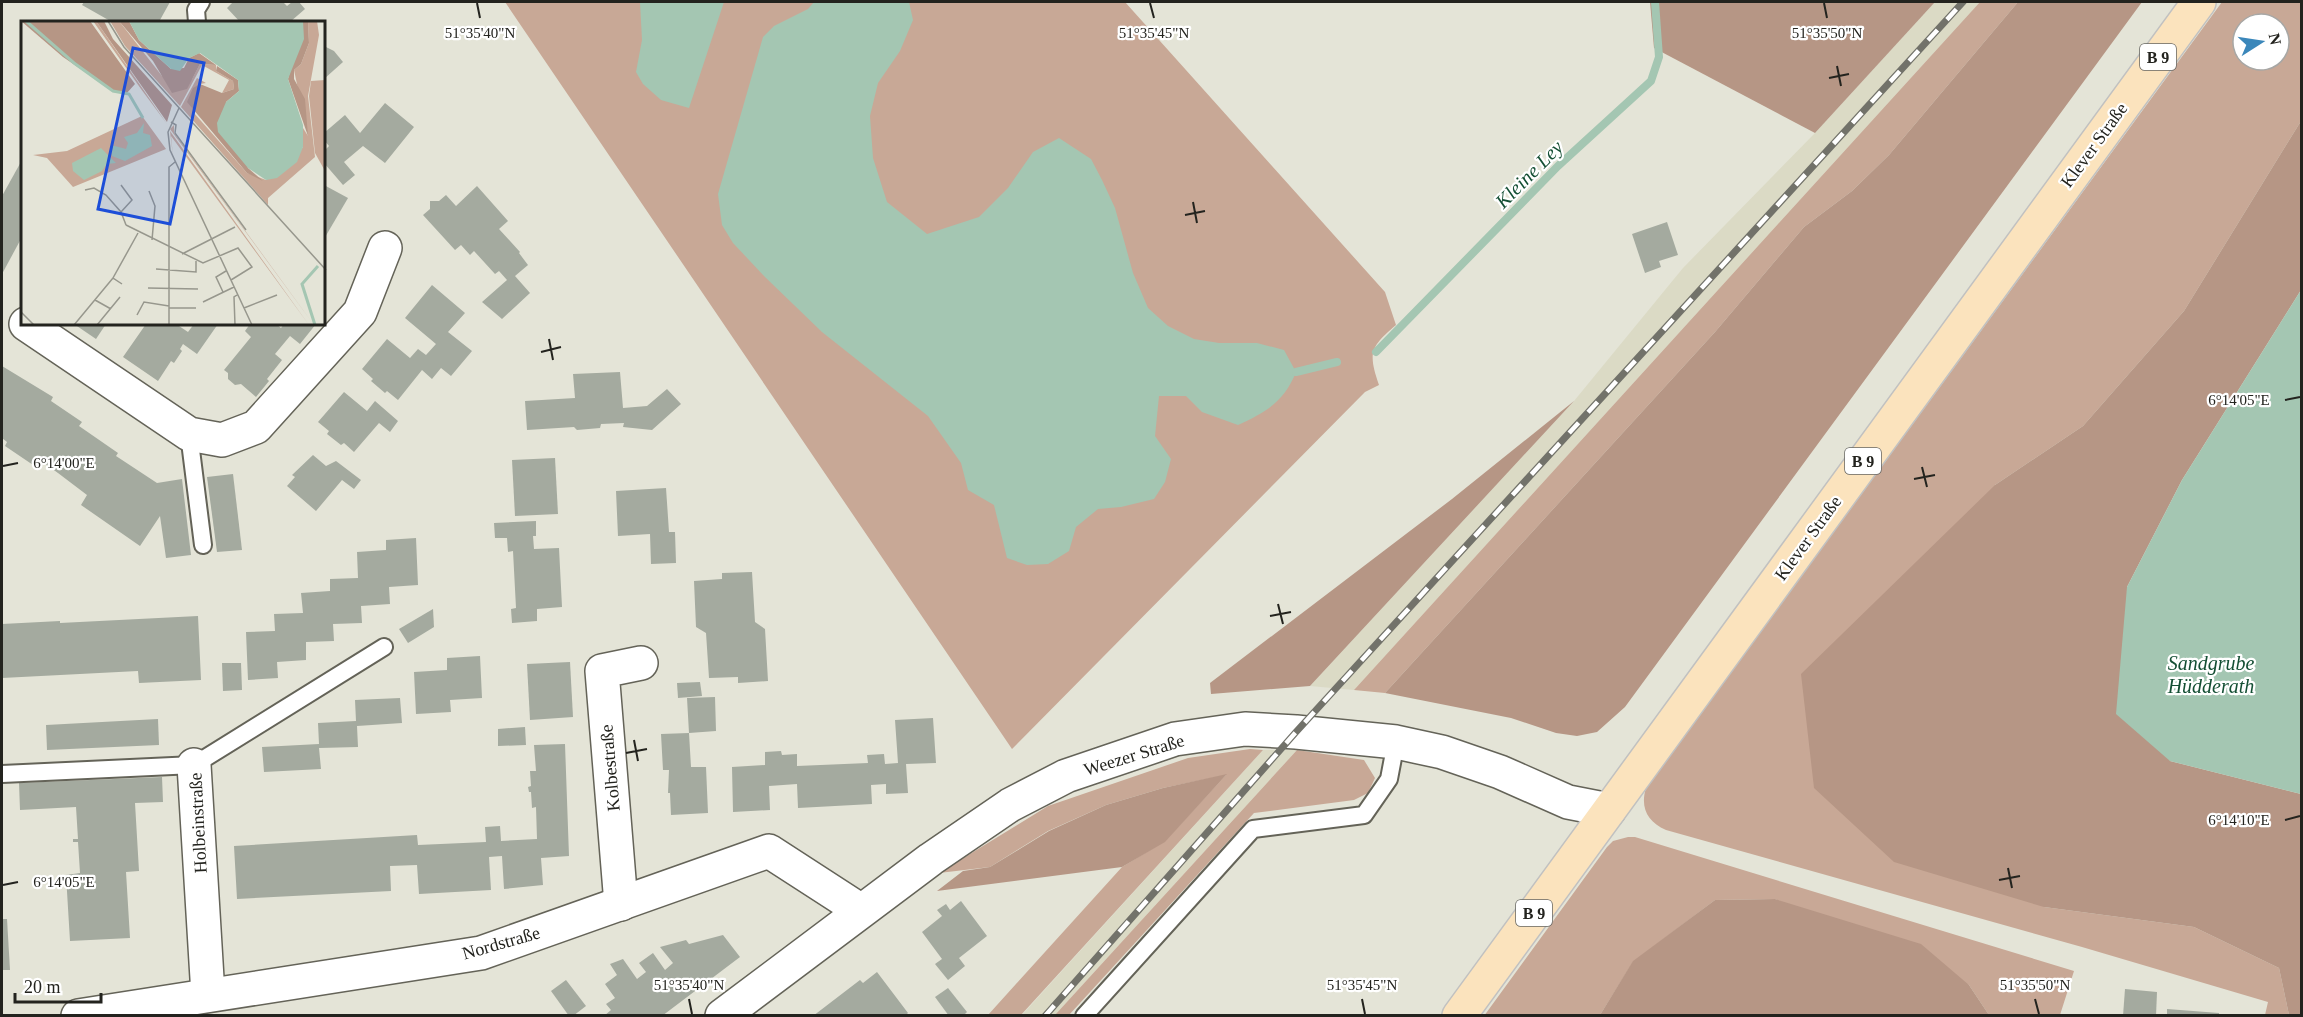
<svg xmlns="http://www.w3.org/2000/svg" width="2303" height="1017" viewBox="0 0 2303 1017" font-family="'Times New Roman',serif">
<style>
.built{fill:#dbdac5}
.green{fill:#c8a896;fill-rule:evenodd}
.forest{fill:#b69685}
.water{fill:#a4c6b2}
.lines{fill:none;stroke-linecap:round;stroke-linejoin:round}
.stream{stroke:#a4c6b2;stroke-width:8}
.building{fill:#a4aa9f}
.lane-casing{stroke:#646358;stroke-width:20}
.street-casing{stroke:#646358;stroke-width:36}
.primary-casing{stroke:#c1c1c0;stroke-width:36}
.lane{stroke:#fff;stroke-width:16}
.street{stroke:#fff;stroke-width:33}
.primary{stroke:#fbe3bd;stroke-width:33}
.rail-casing{stroke:#72726a;stroke-width:7}
.rail{stroke:#fff;stroke-width:4.5;stroke-dasharray:14;stroke-linecap:butt}
.ticks{fill:none;stroke:#23231e;stroke-width:2}
.labels{text-anchor:middle;dominant-baseline:central;stroke-width:4.5;stroke-linejoin:round;paint-order:stroke}
.shield{fill:#fff;stroke:#656562;stroke-width:1.5}
.shield-label{font-size:16px;font-weight:bold;fill:#23231e}
.street-label{font-size:18px;fill:#23231e;stroke:#fff}
.water-label{font-size:20px;font-style:italic;fill:#144f34;stroke:#fff}
.inset-river{fill:none;stroke:#a4c6b2;stroke-width:3}
.inset-road{fill:none;stroke:#97978d;stroke-width:1.5}
.view{fill:#1d4ed8;fill-opacity:0.15;stroke:#1d4ed8;stroke-width:3}
.inset-edge{fill:none;stroke:#23231e;stroke-width:3}
.ticks-label{font-size:15px;text-anchor:middle;fill:#23231e;stroke:#fff;stroke-width:4.5;stroke-linejoin:round;paint-order:stroke}
</style>
<rect width="100%" height="100%" fill="#e4e4d7"/>
<g class="built">
<polygon points="1935,2 1980,2 1354,690 1310,686 1574,401 1683,268 1815,133"/>
<polygon points="1263,750 1297,750 1055,1015 1021,1016"/>
</g>
<g class="green">
<path d="M505,2h620l260,290 11,33c-26,22 -28,28 -17,60l-14,7 -353,357z"/>
<polygon points="1980,2 2018,2 1889,155 1852,191 1804,227 1715,332 1385,693 1354,690"/>
<path d="M2222,2h79v119l-117,190 -101,115 -88,59 49,422 150,20 85,41 10,47h-24l3,-13 -186,-55 -416,-117c-19,-8 -26,-23 -20,-42zM2243,24h36v36h-36z"/>
<polygon points="1250,749 1263,750 1021,1015 988,1015 1122,867 1165,841 1226,775 1163,788 1106,805 1048,831 990,867 939,873 1048,806 1188,758"/>
<polygon points="1297,750 1364,760 1375,778 1368,793 1354,800 1254,813 1069,1015 1055,1015"/>
<polygon points="1628,837 1635,837 2074,971 2060,1015 1989,1015 1969,985 1775,899 1715,900 1633,962 1600,1015 1484,1016 1607,847 1613,841"/>
</g>
<g class="forest">
<polygon points="1650,2 1935,2 1815,133 1654,48"/>
<polygon points="2018,2 2142,2 1625,707 1597,732 1577,736 1556,733 1511,718 1385,693 1715,332 1804,227 1852,191 1889,155"/>
<polygon points="2301,121 2301,290 2182,480 2127,587 2170,761 2301,794 2301,1015 2289,1015 2279,968 2194,927 2044,907 1894,862 1814,788 1801,674 1995,485 2083,426 2184,311"/>
<polygon points="1574,401 1310,686 1211,694 1210,683 1452,499"/>
<polygon points="1227,774 1165,842 1122,867 937,891 963,871 990,867 1049,831 1106,805 1163,788"/>
<polygon points="1775,899 1921,944 1969,985 1989,1015 1600,1015 1633,961 1715,900"/>
</g>
<g class="water">
<polygon points="640,2 724,2 689,108 661,100 643,84 636,72 642,40"/>
<path d="M814,2h95l4,18 -13,31 -22,32 -8,33 3,42 14,44 40,32 52,-17 29,-29 25,-36 26,-14 32,21 11,21 13,28 18,65 15,35 20,18 26,13 25,4h38l27,7 12,22c-12,30 -30,40 -58,53l-36,-13 -16,-16h-27l-4,40 16,23 -6,23 -11,17 -33,8 -23,2 -22,18 -7,24 -21,13 -21,1 -20,-7 -13,-53 -26,-15 -7,-27 -33,-47 -106,-84 -57,-55 -32,-34 -11,-18 -4,-31 45,-157 11,-11 34,-17z"/>
<polygon points="2301,290 2301,794 2170,761 2116,714 2127,587 2182,480"/>
</g>
<g class="lines">
<g class="stream">
<polyline points="1376,352 1558,166 1651,81 1659,57 1655,2"/>
<polyline points="1296,372 1337,362"/>
</g>
</g>
<g class="building">
<polygon points="84,2 170,2 160,20 163,22 112,22 82,5"/>
<polygon points="233,2 283,2 287,6 292,2 299,2 305,9 290,22 272,21 240,22 227,8"/>
<polygon points="324,46 334,51 343,62 324,79"/>
<polygon points="385,103 414,127 385,163 363,146 344,162 355,175 343,185 324,163 324,151 329,146 324,140 324,133 345,115 360,133"/>
<polygon points="22,160 22,237 2,274 2,196"/>
<polygon points="324,185 348,198 324,239"/>
<polygon points="477,186 508,221 499,229 520,252 519,253 528,265 515,276 530,293 502,319 482,302 507,280 499,271 495,274 474,251 470,255 461,245 455,250 423,215 430,209 430,201 439,201 446,195 456,206"/>
<polygon points="1667,222 1678,255 1659,261 1661,267 1645,273 1632,234"/>
<polygon points="432,285 465,313 448,332 472,351 451,376 441,368 432,379 422,370 398,400 387,391 385,393 371,381 373,379 362,369 387,339 410,358 418,349 426,355 436,344 405,318"/>
<polygon points="74,324 106,324 96,339"/>
<polygon points="146,324 165,324 168,326 176,324 188,332 194,324 218,324 197,354 183,344 180,349 182,351 174,363 171,361 158,381 123,357"/>
<polygon points="250,324 276,324 281,328 284,324 316,324 300,344 290,336 275,354 282,360 267,379 269,381 256,397 241,384 235,385 228,379 228,373 224,370 251,337 245,331"/>
<polygon points="2,366 53,397 51,401 82,422 79,426 118,453 116,456 157,483 182,479 191,555 166,558 160,516 140,546 81,505 87,495 58,473 44,463 39,469 5,446 7,442 2,438"/>
<polygon points="620,372 623,408 647,406 667,389 681,404 652,430 623,427 624,423 601,424 600,428 577,430 574,427 527,430 525,401 575,398 573,374"/>
<polygon points="344,392 367,411 375,401 398,421 390,432 379,423 354,452 344,443 341,445 327,434 329,431 318,422"/>
<polygon points="313,455 326,466 336,461 361,480 354,489 342,480 316,511 287,486 295,477 292,475"/>
<polygon points="555,458 558,514 515,516 512,460"/>
<polygon points="233,474 242,550 217,552 207,477"/>
<polygon points="666,488 669,532 675,532 676,563 651,564 650,534 618,536 616,491"/>
<polygon points="536,521 536,536 533,536 534,549 559,548 562,607 537,609 537,621 512,623 511,609 516,608 513,551 508,552 507,538 495,538 494,523"/>
<polygon points="416,538 418,585 389,587 390,604 361,606 362,623 333,624 334,641 306,642 306,660 277,662 278,678 248,680 246,632 275,631 274,614 303,613 301,593 330,591 330,579 358,578 357,552 386,550 386,540"/>
<polygon points="752,572 755,622 765,629 768,681 738,683 738,677 709,678 706,633 696,627 694,581 722,579 722,573"/>
<polygon points="433,609 434,627 408,643 399,629"/>
<polygon points="198,616 201,680 139,683 138,671 2,678 2,624 60,621 60,623"/>
<polygon points="480,656 482,698 450,700 451,712 416,714 414,672 447,670 447,658"/>
<polygon points="570,662 573,717 530,720 527,664"/>
<polygon points="222,663 241,663 242,690 223,691"/>
<polygon points="700,682 702,696 678,698 677,683"/>
<polygon points="715,697 716,731 689,733 691,767 706,767 708,813 671,815 670,793 668,793 669,770 663,770 661,734 689,733 687,698"/>
<polygon points="400,698 402,723 357,726 358,747 319,748 321,769 264,772 262,747 319,744 318,723 356,721 355,700"/>
<polygon points="933,718 936,763 906,764 908,793 886,794 886,784 871,785 872,804 798,808 797,784 769,786 770,810 733,812 732,767 765,765 765,752 781,751 782,755 797,754 797,766 868,763 867,755 884,754 885,764 898,763 895,720"/>
<polygon points="158,719 159,745 47,750 46,725"/>
<polygon points="525,727 526,745 498,746 498,729"/>
<polygon points="565,744 569,856 541,858 543,885 504,889 502,856 489,857 491,890 419,894 417,865 390,866 391,891 237,899 234,846 417,835 418,845 486,842 485,827 500,826 501,841 537,839 536,807 532,808 531,792 529,792 528,787 531,786 530,771 536,771 534,745"/>
<polygon points="162,777 163,802 135,803 139,871 126,872 130,938 70,941 66,875 80,873 78,842 73,842 73,839 78,839 76,807 20,810 19,783"/>
<polygon points="961,901 987,936 959,958 965,966 948,980 935,964 942,959 922,932 942,916 937,910 946,904 950,910"/>
<polygon points="2,919 7,919 10,970 2,970"/>
<polygon points="723,935 740,957 662,1016 604,1016 611,1010 606,1004 615,998 605,984 617,975 610,964 623,959 637,979 646,972 639,963 653,953 665,970 673,963 660,947 686,940 689,944"/>
<polygon points="877,972 908,1013 905,1016 813,1016 860,980 863,983"/>
<polygon points="566,980 586,1006 573,1016 569,1016 551,991"/>
<polygon points="948,988 967,1012 963,1016 949,1016 935,997"/>
<polygon points="2125,989 2157,992 2156,1016 2123,1016"/>
<polygon points="2167,1009 2219,1013 2219,1016 2167,1016"/>
</g>
<g class="lines">
<defs>
<g id="lane">
<polyline points="197,22 196,10 201,2"/>
<polyline points="189,434 203,545"/>
<polyline points="2,774 194,765 384,647"/>
<polyline points="1084,1016 1253,829 1364,815 1389,779 1396,742"/>
</g>
<g id="street">
<polyline points="26,324 189,434 222,440 256,427 360,312 385,248"/>
<polyline points="194,765 208,995"/>
<polyline points="621,904 602,671 641,663"/>
<polyline points="78,1016 481,953 769,851 860,910"/>
<polyline points="722,1016 931,859 1010,805 1066,776 1175,739 1245,729 1296,732 1396,742 1442,752 1500,772 1568,802 1609,810"/>
</g>
<polyline id="primary" points="1459,1016 2199,2"/>
</defs>
<use href="#lane" class="lane-casing"/>
<use href="#street" class="street-casing"/>
<use href="#primary" class="primary-casing"/>
<use href="#lane" class="lane"/>
<use href="#street" class="street"/>
<use href="#primary" class="primary"/>
<defs>
<polyline id="rail" points="1045,1016 1296,732 1963,2"/>
</defs>
<use href="#rail" class="rail-casing"/>
<use href="#rail" class="rail"/>
</g>
<path class="ticks" d="M477,3l3,15M1150,3l4,15M1824,3l3,15M1837,66l4,20M1829,78l20,-4M1193,202l4,21M1185,215l20,-4M549,339l4,21M541,352l20,-5M2285,400l15,-3M3,466l15,-3M1922,467l5,20M1914,479l21,-4M1278,604l5,20M1270,616l21,-4M634,740l4,21M626,753l21,-4M2285,820l15,-4M2008,868l4,20M1999,880l21,-4M3,885l15,-3M689,999l3,15M1362,999l3,15M2035,999l4,15"/>
<g class="labels">
<g class="shield">
<rect x="2140" y="44" width="36" height="26" rx="4.5"/>
<rect x="1845" y="448" width="36" height="26" rx="4.5"/>
<rect x="1516" y="900" width="36" height="26" rx="4.5"/>
</g>
<g class="shield-label">
<text x="2158" y="57">B 9</text>
<text x="1863" y="461">B 9</text>
<text x="1534" y="913">B 9</text>
</g>
<g class="street-label">
<text transform="translate(2094 145) rotate(-54)">Klever Straße</text>
<text transform="translate(1808 538) rotate(-54)">Klever Straße</text>
<text transform="translate(1134 755) rotate(-17)">Weezer Straße</text>
<text transform="translate(610 768) rotate(-95)">Kolbestraße</text>
<text transform="translate(198 823) rotate(-93)">Holbeinstraße</text>
<text transform="translate(501 943) rotate(-16)">Nordstraße</text>
</g>
<g class="water-label">
<text transform="translate(1529 174) rotate(-45)">Kleine Ley</text>
<text x="2211" y="663">Sandgrube<tspan x="2211" dy="23">Hüdderath</tspan></text>
</g>
</g>
<g transform="translate(21 21)">
<rect width="304" height="304" fill="#e4e4d7"/>
<path d="M72,0h3l71,103 -26,-35zM89,0h9l43,55 30,3 8,-15 16,1v6l17,10 1,8 -12,4 7,-13 -27,-15 -22,41 -55,-60zM287,0h9l2,14 -11,61 7,61 -47,41v7l-87,-98 16,-29 9,5 -6,1 -6,29 53,60 19,7 37,-33v-19l5,8 -14,-66 7,-6 8,-21zM304,59l1,9 -1,82 -10,-18 -6,-57 2,-15zM121,95l24,33 -93,38 -26,-29 -14,-3 34,-4zM153,104v8l140,192 -144,-196zM149,110l139,194 -138,-189 2,20z" fill="#c8a896"/>
<path d="M0,0h69l45,63 -9,10 -13,-3 -50,-34zM75,0h8l9,18 59,66 -5,17zM98,0h10l10,19 32,29 13,-1 5,-10 10,-5 17,12 -16,-1 -13,25 -15,4 -19,-32zM282,0h5l1,22 -8,21 -7,6v9l11,20 3,37 -20,-57zM196,45l21,14 1,11 -13,11 22,66 15,13 -16,-8 -60,-71 6,-14 7,-4 22,9 12,-4 -1,-8 -17,-10z" fill="#b69685"/>
<path d="M108,0h174l1,18 -16,40 15,46v22l-6,15 -20,16 -11,2 -18,-12 -30,-36 -1,-9 9,-21 13,-11 -1,-11 -38,-27 -11,5 -9,13 -9,-2 -32,-29zM123,102l-1,10 7,2 2,11 -27,15 -13,-5 -1,-11 15,4 2,-6 -4,-6 13,-4zM80,127l15,15 -9,1 -5,7 -18,9 -11,-9 -1,-8z" fill="#a4c6b2"/>
<path class="inset-river" d="M5,0l48,42 39,28 16,3 14,24M294,304l-13,-41 16,-18"/>
<path class="inset-road" d="M87,0l16,26 202,223M158,87l-11,24 2,18 82,175M150,101l5,3 -1,8 71,97M64,169l9,-2 12,7 15,17 5,13M128,170l6,15 -3,34M100,191l11,-12 -11,-15M105,204l77,38 35,-15 14,19 -21,13M161,233l53,-27M135,248l40,3v-11M101,263l-9,-6 25,-45M127,267l50,1M202,271l-7,-15 10,-6M74,279l16,9M182,281l31,-15M148,287h27M223,287l33,-13M0,291l13,13M116,294l7,-13 25,4M53,304l39,-47M76,304l23,-28M148,304v-158l6,-5M214,304l-1,-28 3,-2"/>
<path class="view" d="M112,27l71,15 -34,161 -72,-15z"/>
<rect width="304" height="304" class="inset-edge"/>
</g>
<g class="ticks-label">
<text x="480" y="38">51°35'40"N</text>
<text x="1154" y="38">51°35'45"N</text>
<text x="1827" y="38">51°35'50"N</text>
<text x="2239" y="405">6°14'05"E</text>
<text x="64" y="468">6°14'00"E</text>
<text x="2239" y="825">6°14'10"E</text>
<text x="64" y="887">6°14'05"E</text>
<text x="689" y="990">51°35'40"N</text>
<text x="1362" y="990">51°35'45"N</text>
<text x="2035" y="990">51°35'50"N</text>
</g>
<rect width="2303" height="1017" fill="none" stroke="#23231e" stroke-width="6"/>
<g transform="translate(2261 42) rotate(78)"><circle r="28" fill="#ffffff" stroke="#a7a7a5" stroke-width="1.5"/>
<path d="M0-4.5L10 22L0 15L-10 22Z" fill="#3b87ba"/>
<text y="-9" font-size="16" font-weight="bold" text-anchor="middle" fill="#23231e">N</text>
</g>
<path d="M15 993v9h86v-9" fill="none" stroke="#23231e" stroke-width="3"/>
<text x="24" y="993" font-size="18" fill="#23231e" stroke="#ffffff" stroke-width="4.5" paint-order="stroke">20 m</text>
</svg>
